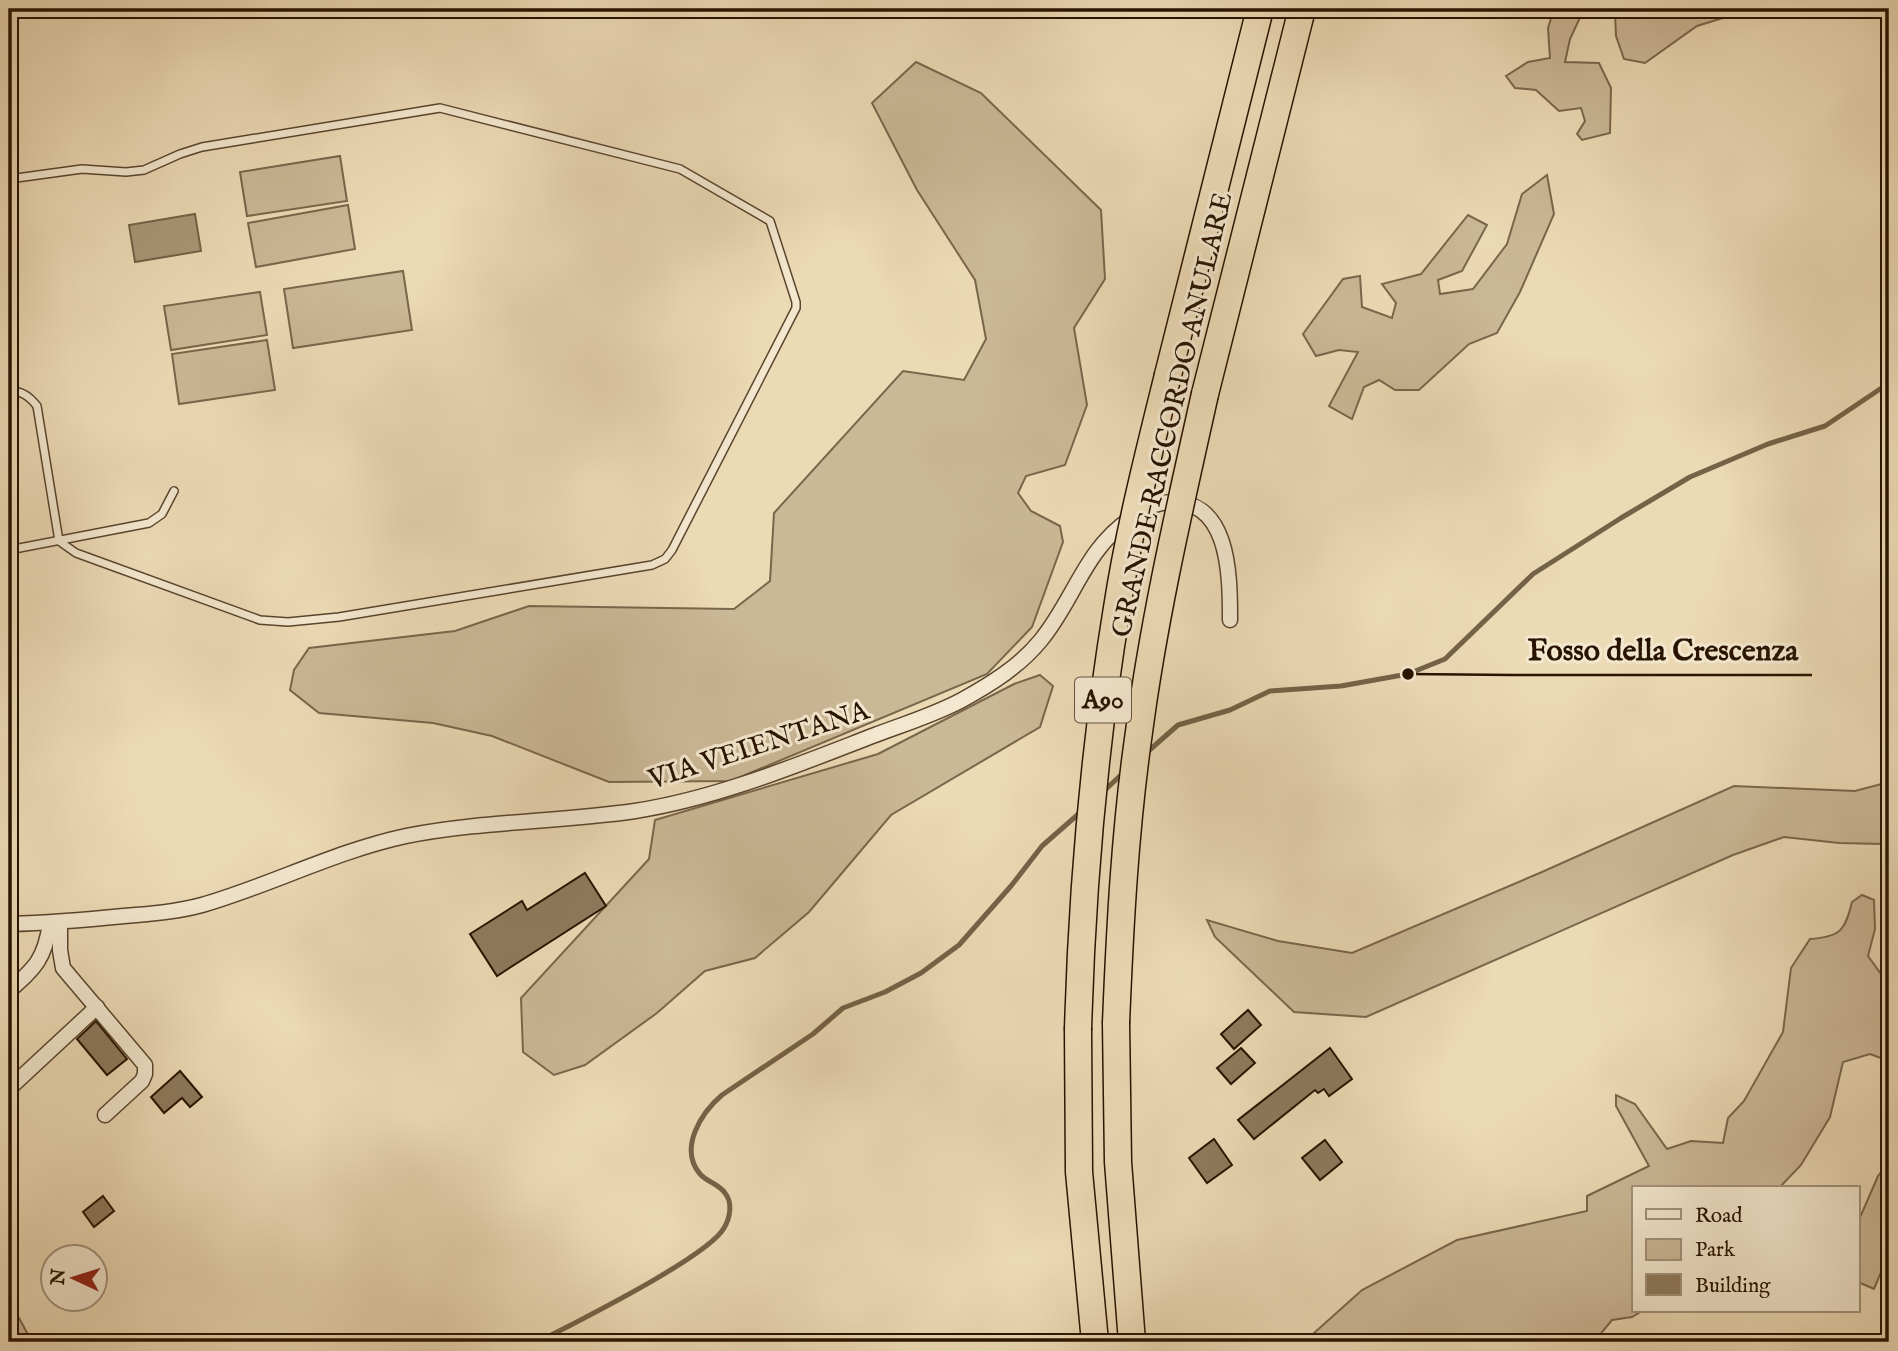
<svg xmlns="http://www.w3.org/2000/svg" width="1898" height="1351" viewBox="0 0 1898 1351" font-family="'IM FELL English',serif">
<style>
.green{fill:#cbb896;stroke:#7a664b;stroke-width:2}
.water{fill:#a99677;stroke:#756247;stroke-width:2}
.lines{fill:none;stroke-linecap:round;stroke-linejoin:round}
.stream{stroke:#756247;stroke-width:5}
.building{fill:#8e7a5e;stroke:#281300;stroke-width:2}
.lane-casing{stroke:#59452d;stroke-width:10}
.street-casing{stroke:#59452d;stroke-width:17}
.highway-casing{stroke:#281300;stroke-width:29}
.lane{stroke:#f3e7cf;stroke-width:7}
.street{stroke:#f3e7cf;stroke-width:14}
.highway{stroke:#ecdab5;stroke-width:26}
.highway-bridge-casing{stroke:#281300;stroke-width:29;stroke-linecap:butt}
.highway-bridge{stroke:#ecdab5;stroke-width:26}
.labels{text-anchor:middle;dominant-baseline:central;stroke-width:6;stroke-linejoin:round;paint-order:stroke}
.shield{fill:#f3e7cf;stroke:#65533e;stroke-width:2}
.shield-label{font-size:26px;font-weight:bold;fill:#281300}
.street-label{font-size:28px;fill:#281300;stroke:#f3e7cf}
.leader{fill:none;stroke:#281300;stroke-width:2.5}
.callout-dot{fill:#281300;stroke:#f3e7cf;stroke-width:2.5}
.callout-label{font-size:30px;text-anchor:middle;font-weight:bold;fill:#281300;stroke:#f3e7cf;stroke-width:6;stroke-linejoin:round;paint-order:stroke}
</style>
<rect width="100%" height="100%" fill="#ecdab5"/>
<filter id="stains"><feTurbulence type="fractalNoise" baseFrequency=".00286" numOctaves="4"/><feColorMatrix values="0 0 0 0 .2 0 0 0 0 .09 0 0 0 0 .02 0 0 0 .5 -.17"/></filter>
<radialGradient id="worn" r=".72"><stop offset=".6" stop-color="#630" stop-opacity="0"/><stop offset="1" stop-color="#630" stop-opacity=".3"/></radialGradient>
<g class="green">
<polygon points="1554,9 1584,9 1570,39 1565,62 1599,63 1611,88 1610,133 1582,140 1577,134 1585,121 1581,108 1559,111 1536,90 1515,88 1506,76 1528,62 1550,58 1548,28"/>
<polygon points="1608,9 1752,9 1697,26 1645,63 1624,59 1616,36 1615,14"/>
<polygon points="916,62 981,93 1101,210 1105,279 1074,328 1087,405 1065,465 1026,476 1018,493 1031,511 1060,526 1063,542 1032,627 987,674 731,781 609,782 492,736 433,723 319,713 290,690 294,670 309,648 455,631 529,606 734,609 770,581 774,513 903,371 964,380 986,339 975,280 917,190 872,103"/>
<polygon points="340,156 347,201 247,216 240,172"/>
<polygon points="1547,175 1554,214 1520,292 1497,333 1469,344 1419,390 1395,390 1379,380 1364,387 1352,419 1329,406 1358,352 1339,350 1316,356 1303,334 1343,279 1360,276 1362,307 1392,318 1396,303 1382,284 1421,274 1468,215 1487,225 1462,271 1438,280 1440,294 1473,289 1507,244 1522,194"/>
<polygon points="348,205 355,249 256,267 248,223"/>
<polygon points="403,271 412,330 293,348 284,289"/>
<polygon points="260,292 267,335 171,350 164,306"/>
<polygon points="267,340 275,390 179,404 172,354"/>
<polygon points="1040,675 1053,686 1040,727 891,815 809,912 755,958 705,971 657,1013 585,1065 554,1075 523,1052 521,998 649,859 655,820 878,754 1014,684"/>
<polygon points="1889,782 1889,852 1883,844 1839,843 1784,837 1733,855 1366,1017 1294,1012 1215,937 1207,920 1278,941 1352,953 1542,872 1734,786 1855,791"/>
<path d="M1862,895l12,5 1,29 -7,27 16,22 -2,25 7,7v51l-19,-7 -27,8 -13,55 -29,48 -22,23h-145v123h8l-10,6 -20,3 -18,22h-290l58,-52 95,-50 130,-29v-15l62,-30 -33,-60v-11l19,9 32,45 24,-8 32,2 5,-25 16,-17 39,-69 8,-64 19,-29c30,-2 35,-8 42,-37z"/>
<polygon points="1889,1162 1889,1253 1874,1289 1858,1282 1858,1222 1878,1176"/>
<polygon points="9,1316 19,1318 32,1342 9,1342"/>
</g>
<polygon class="water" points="195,214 201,251 135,262 129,225"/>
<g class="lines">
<g class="stream">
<polyline points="1145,754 1178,725 1230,710 1270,691 1341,686 1408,674 1445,659 1533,574 1621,518 1690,477 1768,444 1825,426 1889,383"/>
<polyline points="1103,792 1124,772"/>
<path d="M538,1342c36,-19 170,-85 186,-114 6,-10 9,-25 1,-35 -6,-9 -18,-11 -25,-19 -22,-26 2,-62 22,-79l91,-61 30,-26 42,-16 36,-19 38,-28 52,-59 31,-40 41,-36"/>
</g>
</g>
<g class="building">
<polygon points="585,873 606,906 497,976 470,934 522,901 527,910"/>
<polygon points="1248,1010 1261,1025 1234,1049 1221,1034"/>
<polygon points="96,1021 127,1059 107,1075 77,1039"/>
<polygon points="1241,1048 1255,1063 1231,1084 1217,1068"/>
<polygon points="1330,1048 1352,1079 1329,1096 1324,1089 1318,1093 1315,1090 1254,1139 1238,1120"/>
<polygon points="180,1071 202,1097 190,1107 182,1098 164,1113 151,1097"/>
<polygon points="1214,1139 1232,1165 1207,1183 1189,1158"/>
<polygon points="1325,1140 1342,1162 1320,1180 1302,1158"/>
<polygon points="103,1196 114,1211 94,1227 83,1212"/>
</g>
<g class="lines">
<defs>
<g id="lane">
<path d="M9,179l73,-10 44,3 18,-2 36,-16 22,-7 238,-39 240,61 90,52 26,81v6l-124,242 -7,9 -13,6 -313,52 -51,5 -28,-2 -184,-67 -17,-12 -22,-135c-8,-10 -15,-15 -28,-15"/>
<polyline points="9,550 149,523 162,514 174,491"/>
</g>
<g id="street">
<polyline points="60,922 60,950 63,968 145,1065 145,1074 142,1081 105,1115"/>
<path d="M9,924c38,-1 76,-4 115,-8 26,-2 52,-4 78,-11 69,-20 134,-54 204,-69 76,-15 153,-14 229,-25 83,-13 162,-46 240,-76 29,-11 59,-20 87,-35 29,-16 58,-34 79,-60 33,-40 44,-91 89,-121 10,-7 19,-14 32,-16 68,-10 68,71 68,117"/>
<path d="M9,991c26,-23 36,-32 41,-68"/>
<polyline points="13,1085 97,1007"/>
</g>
<g id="highway">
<polyline points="1168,375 1260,9"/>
<polyline points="1205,394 1302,9"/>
<polyline points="1116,1023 1118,1162 1132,1342"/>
<polyline points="1078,1030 1079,1172 1095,1342"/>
</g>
</defs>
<use href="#lane" class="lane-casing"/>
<use href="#street" class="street-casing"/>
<use href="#highway" class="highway-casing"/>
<use href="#lane" class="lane"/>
<use href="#street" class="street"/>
<use href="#highway" class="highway"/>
<defs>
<g id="highway-bridge">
<path d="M1116,1023c4,-97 9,-194 23,-291 15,-114 41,-226 66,-338"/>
<path d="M1078,1030c4,-142 16,-282 39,-422 12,-78 32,-156 51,-233"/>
</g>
</defs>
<use href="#highway-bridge" class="highway-bridge-casing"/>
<use href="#highway-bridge" class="highway-bridge"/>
</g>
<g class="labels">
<rect class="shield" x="1075" y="677.5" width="56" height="45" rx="5"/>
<g class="shield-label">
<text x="1103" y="700">A90</text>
</g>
<g class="street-label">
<text transform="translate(1173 415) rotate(-77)">GRANDE RACCORDO ANULARE</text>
<text transform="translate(759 746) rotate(-18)">VIA VEIENTANA</text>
</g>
</g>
<path class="leader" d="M1408 674L1513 675H1812"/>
<circle class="callout-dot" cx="1408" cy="674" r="7"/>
<g class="callout-label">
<text x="1663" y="660">Fosso della Crescenza</text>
</g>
<rect width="1898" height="1351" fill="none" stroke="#ecdab5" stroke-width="35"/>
<rect x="10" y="10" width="1877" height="1330" fill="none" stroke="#281300" stroke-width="3.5"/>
<rect x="18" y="18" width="1863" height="1316" fill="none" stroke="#281300" stroke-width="2"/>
<rect x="1632" y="1186" width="228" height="126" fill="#f3e7cf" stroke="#a2927c" stroke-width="2"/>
<rect x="1646" y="1209" width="35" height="10" fill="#f3e7cf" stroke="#a2927c" stroke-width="2"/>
<text x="1695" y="1222" font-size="21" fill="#281300">Road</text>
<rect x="1646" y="1239" width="35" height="21" fill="#cbb896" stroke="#a2927c" stroke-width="2"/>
<text x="1695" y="1256" font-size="21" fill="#281300">Park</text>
<rect x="1646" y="1274" width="35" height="21" fill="#8e7a5e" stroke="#a2927c" stroke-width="2"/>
<text x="1695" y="1292" font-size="21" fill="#281300">Building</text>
<g transform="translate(74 1278) rotate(274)"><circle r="33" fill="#f3e7cf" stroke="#a2927c" stroke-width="2"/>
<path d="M0-5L12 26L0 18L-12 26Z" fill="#8f2418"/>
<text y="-10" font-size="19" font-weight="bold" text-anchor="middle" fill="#281300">N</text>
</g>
<rect width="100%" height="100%" filter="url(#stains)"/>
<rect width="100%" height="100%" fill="url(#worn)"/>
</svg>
